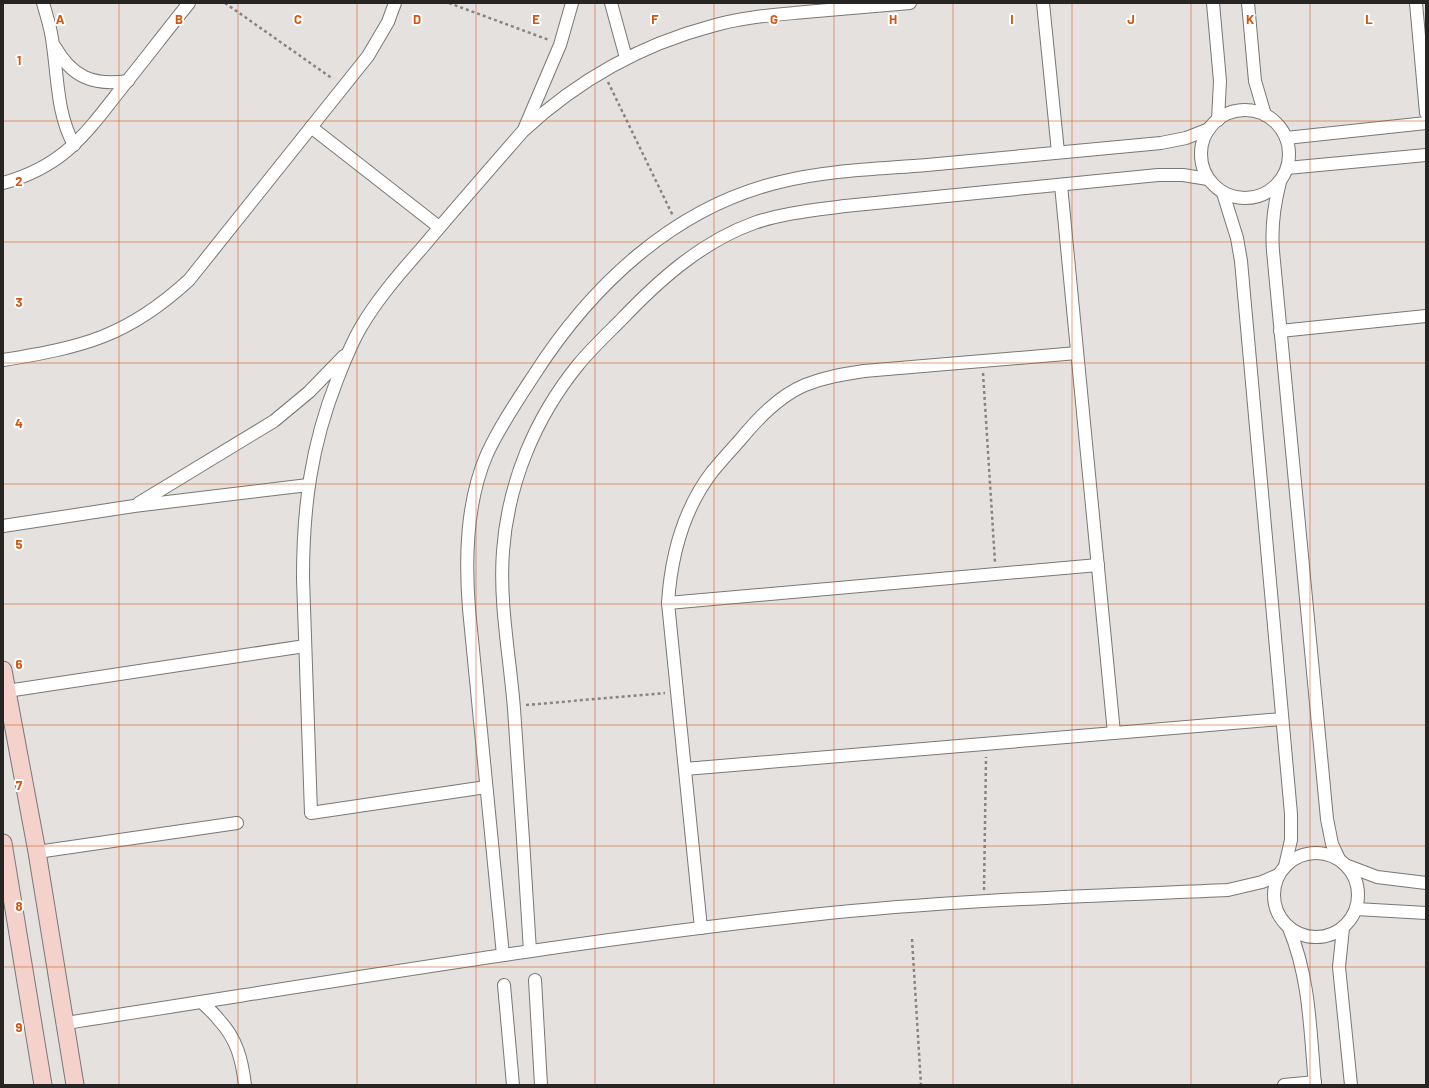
<svg xmlns="http://www.w3.org/2000/svg" width="1429" height="1088" viewBox="0 0 1429 1088" font-family="Barlow,sans-serif">
<style>
.lines{fill:none;stroke-linecap:round;stroke-linejoin:round}
.street-casing{stroke:#7a7775;stroke-width:14}
.secondary-casing{stroke:#7a7775;stroke-width:19}
.path{stroke:#878584;stroke-width:2.5;stroke-dasharray:3 3;stroke-linecap:butt}
.street{stroke:#fff;stroke-width:12}
.secondary{stroke:#f4d1cb;stroke-width:17}
.grid{fill:none;stroke:#d5540e;stroke-width:1;stroke-opacity:0.55}
.grid-label{font-size:13px;text-anchor:middle;font-weight:bold;fill:#d5540e;stroke:#fff;stroke-width:4;stroke-linejoin:round;paint-order:stroke}
</style>
<rect width="100%" height="100%" fill="#e4e1df"/>
<g class="lines">
<defs>
<g id="street">
<path d="M43,3c4,14 9,28 10,43 5,34 4,68 21,99"/>
<polyline points="611,3 626,58"/>
<polyline points="1043,3 1058,152"/>
<polyline points="1213,3 1220,81 1218,120"/>
<polyline points="1248,3 1255,81 1265,115"/>
<polyline points="1416,3 1426,113"/>
<path d="M55,47c17,30 38,39 73,34"/>
<circle cx="1245" cy="154" r="44"/>
<polyline points="311,127 439,227"/>
<polyline points="525,127 560,45 572,3"/>
<polyline points="1286,138 1426,123"/>
<polyline points="1287,168 1426,155"/>
<path d="M1280,182c-6,23 -9,44 -7,69l54,568 5,25 7,15"/>
<path d="M3,183c62,-17 84,-51 121,-98 22,-27 43,-55 65,-82"/>
<polyline points="1061,185 1114,733"/>
<polyline points="1223,193 1237,238 1241,261 1291,814 1291,840 1285,866"/>
<polyline points="1280,331 1426,316"/>
<path d="M3,360c80,-13 124,-23 186,-80l179,-224 20,-34 7,-19"/>
<polyline points="139,503 274,421 309,392 344,356"/>
<polyline points="3,526 134,506 308,485"/>
<polyline points="668,603 1098,565"/>
<polyline points="7,691 305,646"/>
<polyline points="685,769 1282,719"/>
<path d="M486,787l-175,26 -8,-235c0,-71 8,-132 34,-198 7,-18 14,-36 24,-53 17,-29 39,-54 61,-79 33,-39 67,-78 101,-117 54,-50 117,-86 189,-105 30,-9 62,-11 93,-14 35,-3 70,-6 105,-9"/>
<polyline points="37,852 237,823"/>
<circle cx="1316" cy="895" r="42"/>
<polyline points="1348,866 1377,877 1426,883"/>
<polyline points="1356,909 1426,913"/>
<path d="M701,928l-33,-325c3,-47 15,-93 44,-131 9,-11 19,-22 28,-32 18,-22 39,-44 65,-55 20,-8 39,-11 59,-14l213,-18"/>
<path d="M1289,928c21,51 21,102 26,157"/>
<polyline points="1343,928 1339,967 1351,1085"/>
<path d="M530,951c-5,-81 -10,-161 -16,-242 -4,-52 -15,-105 -11,-158 5,-68 32,-133 75,-186 13,-16 28,-30 42,-44 38,-40 81,-79 134,-98 29,-10 61,-13 91,-17l313,-31h25l25,4"/>
<path d="M503,955l-34,-346c-4,-51 -3,-107 18,-155 13,-28 30,-53 47,-79 57,-89 140,-168 246,-193 48,-12 98,-13 147,-17 78,-8 156,-15 234,-22l25,-5 23,-9"/>
<polyline points="535,980 541,1085"/>
<polyline points="504,985 513,1085"/>
<path d="M202,1002c5,6 12,11 17,18 18,19 23,40 26,65"/>
<path d="M66,1023c248,-38 496,-81 745,-108 139,-15 278,-19 417,-25l34,-8 16,-7"/>
<polyline points="1284,1085 1315,1082"/>
</g>
<g id="secondary">
<polyline points="3,670 37,852 75,1085"/>
<polyline points="3,843 43,1085"/>
</g>
</defs>
<use href="#street" class="street-casing"/>
<use href="#secondary" class="secondary-casing"/>
<g class="path">
<polyline points="225,3 333,79"/>
<polyline points="449,3 549,40"/>
<polyline points="608,82 673,216"/>
<polyline points="983,373 995,562"/>
<polyline points="526,705 665,693"/>
<polyline points="984,890 986,757"/>
<polyline points="912,939 921,1085"/>
</g>
<use href="#street" class="street"/>
<use href="#secondary" class="secondary"/>
</g>
<path class="grid" d="M119,3v1082M238,3v1082M357,3v1082M476,3v1082M595,3v1082M714,3v1082M834,3v1082M953,3v1082M1072,3v1082M1191,3v1082M1310,3v1082M3,121h1423M3,242h1423M3,363h1423M3,484h1423M3,604h1423M3,725h1423M3,846h1423M3,967h1423"/>
<g class="grid-label">
<text x="60" y="24">A</text>
<text x="179" y="24">B</text>
<text x="298" y="24">C</text>
<text x="417" y="24">D</text>
<text x="536" y="24">E</text>
<text x="655" y="24">F</text>
<text x="774" y="24">G</text>
<text x="893" y="24">H</text>
<text x="1012" y="24">I</text>
<text x="1131" y="24">J</text>
<text x="1250" y="24">K</text>
<text x="1369" y="24">L</text>
<text x="19" y="65">1</text>
<text x="19" y="186">2</text>
<text x="19" y="307">3</text>
<text x="19" y="428">4</text>
<text x="19" y="549">5</text>
<text x="19" y="669">6</text>
<text x="19" y="790">7</text>
<text x="19" y="911">8</text>
<text x="19" y="1032">9</text>
</g>
<rect width="1429" height="1088" fill="none" stroke="#262524" stroke-width="8"/>
</svg>
